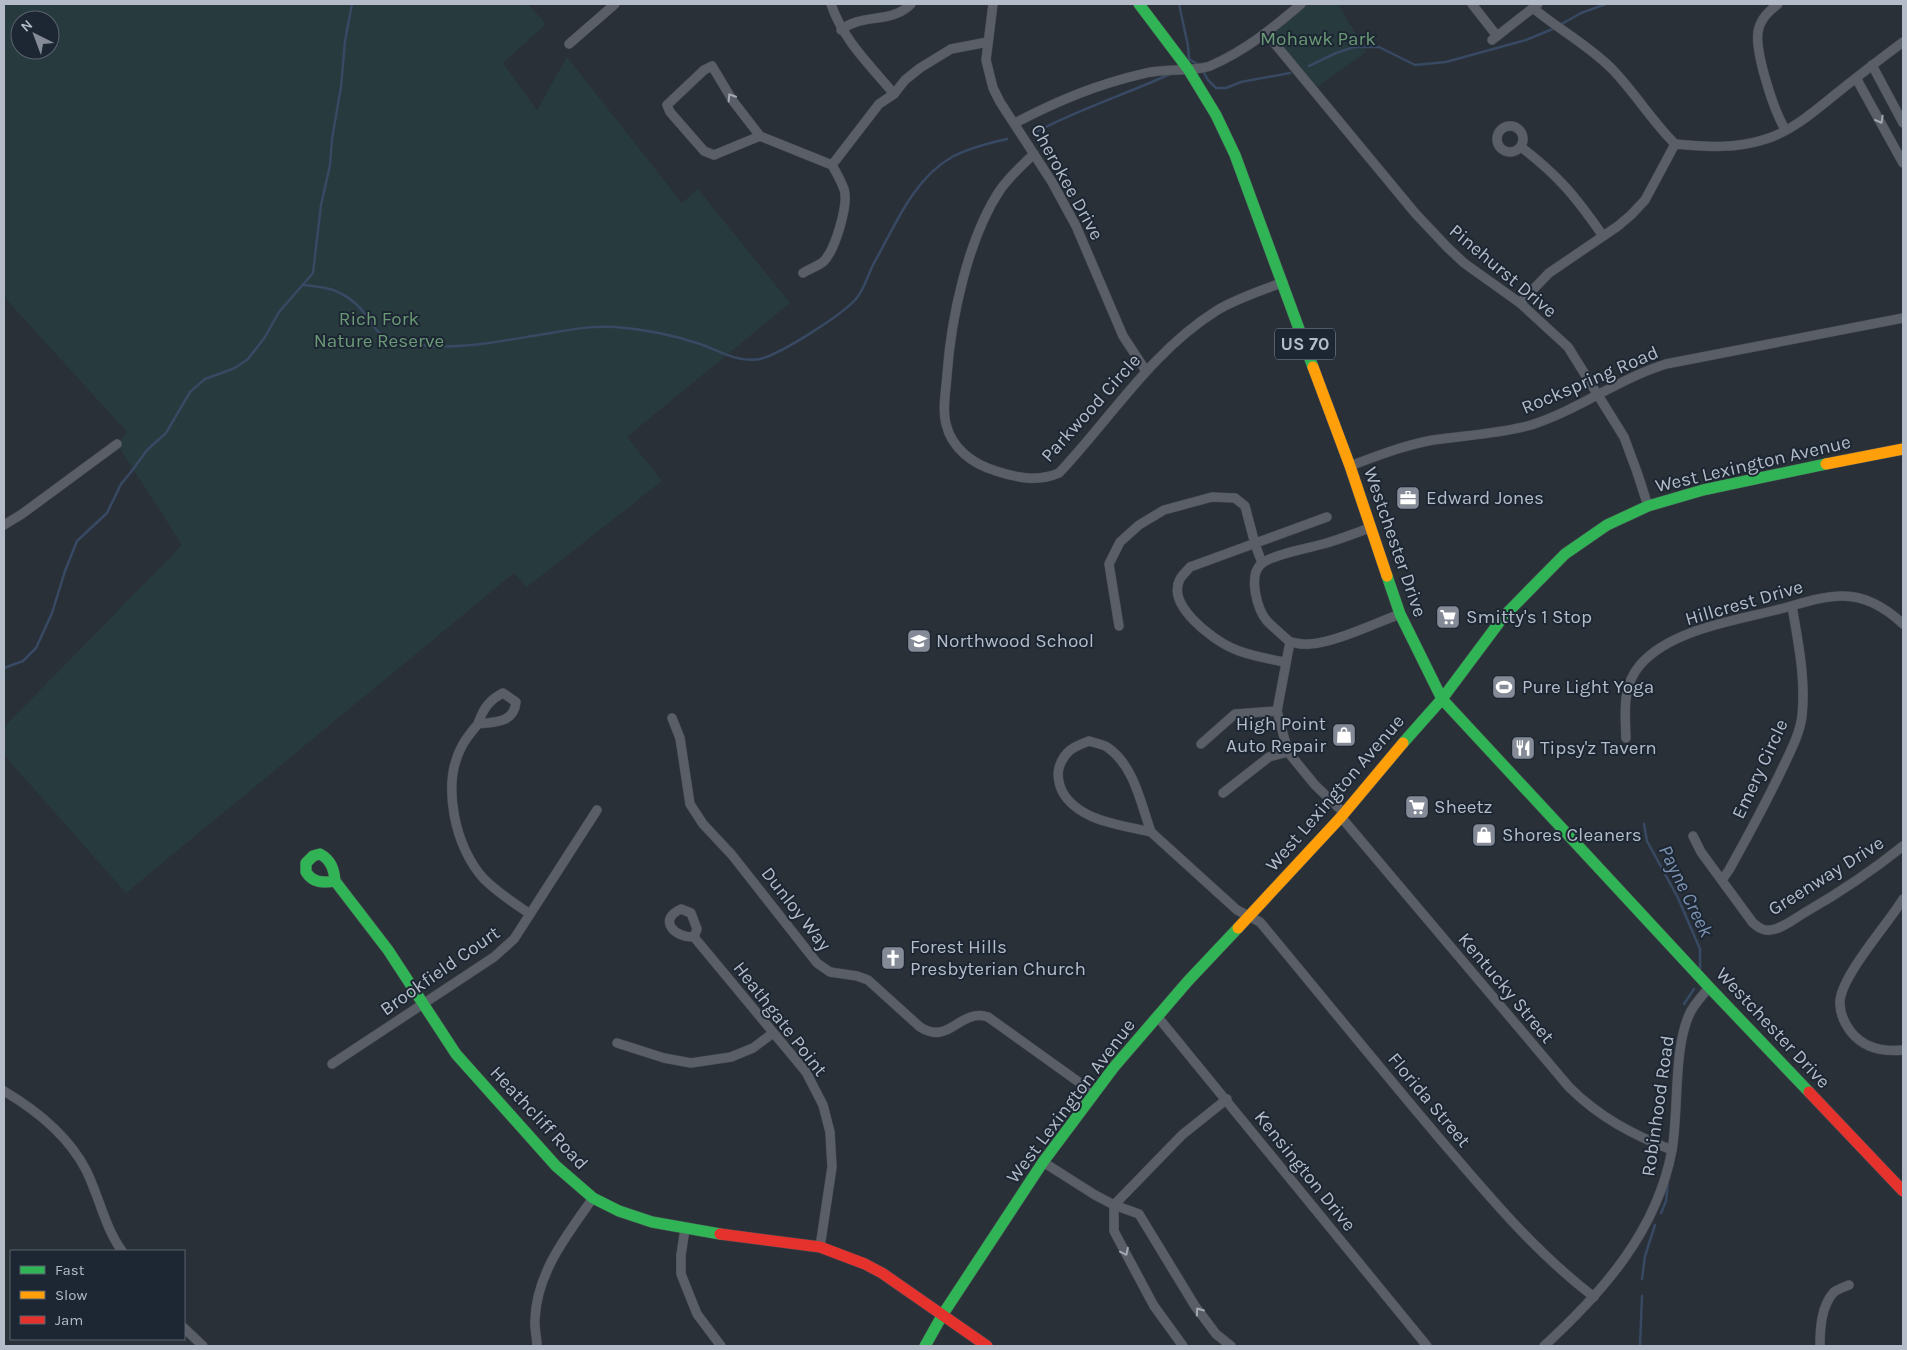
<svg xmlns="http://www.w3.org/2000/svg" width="1907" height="1350" viewBox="0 0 1907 1350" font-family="Karla,sans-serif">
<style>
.green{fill:#273a3e;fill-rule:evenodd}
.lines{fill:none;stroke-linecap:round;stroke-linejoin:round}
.stream{stroke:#384963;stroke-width:2.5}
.street-casing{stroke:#484c53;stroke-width:10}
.fast-casing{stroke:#484c53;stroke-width:12}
.slow-casing{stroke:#484c53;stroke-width:12}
.jam-casing{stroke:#484c53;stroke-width:12}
.street{stroke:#5a5e66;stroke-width:9}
.fast{stroke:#30b455;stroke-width:11}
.slow{stroke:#ff9f0a;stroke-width:11}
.jam{stroke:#e5322d;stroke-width:11}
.oneway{stroke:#a2a9b5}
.labels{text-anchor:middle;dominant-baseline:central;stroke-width:4;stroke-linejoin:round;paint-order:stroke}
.shield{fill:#1d2633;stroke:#878f9c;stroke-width:1}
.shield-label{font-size:18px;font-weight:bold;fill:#b4bcc9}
.park-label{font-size:19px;fill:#6b9a76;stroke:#1d2633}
.street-label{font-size:19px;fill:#b4bcc9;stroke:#1d2633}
.poi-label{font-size:19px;fill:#b4bcc9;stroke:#1d2633;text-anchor:start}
.water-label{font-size:20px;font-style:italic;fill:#7c92b1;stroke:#1d2633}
</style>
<rect width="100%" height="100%" fill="#2a3038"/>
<g class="green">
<path d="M4,4h524l18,20 -43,39 34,47 30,-53 115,146 16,-14 92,114 -163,134 35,44 -135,106 -13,-14 -388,320 -122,-138v-28l178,-182 -65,-101 10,-12 -123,-135zM20,20h30v30h-30z"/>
<polygon points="1301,4 1338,4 1366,52 1313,90 1266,33"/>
</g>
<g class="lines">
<g class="stream">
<polyline points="1179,4 1188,46 1189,59"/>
<polyline points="1560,25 1581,13 1606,4"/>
<polyline points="1189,59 1199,65"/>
<polyline points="1309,66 1336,53 1354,47 1379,47 1415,65 1446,62 1526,40 1555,28"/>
<polyline points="1202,69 1208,80 1216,88 1226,88 1241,82 1290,73"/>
<path d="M1038,131c43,-23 89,-37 132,-57"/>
<path d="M304,285c12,2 26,2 36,8 11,5 21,15 28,25 4,5 8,13 13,16 6,4 16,6 23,8 41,10 88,1 128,-6 28,-4 54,-11 83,-9 28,2 58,8 85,17 20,7 38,19 60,15 21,-5 80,-43 95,-59 9,-9 13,-26 19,-37 21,-37 39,-84 78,-106 17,-9 37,-14 55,-18"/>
<polyline points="4,668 23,661 36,648 52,613 65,571 77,541 107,513 121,484 131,472 147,450 166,433 190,392 205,379 235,368 248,359 265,337 279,312 313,273 321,205 330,165 332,139 341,87 345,41 352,4"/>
<polyline points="1644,824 1647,841 1678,898 1700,949 1700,969"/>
<polyline points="1684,1004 1694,989"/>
<polyline points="1661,1213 1666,1201 1668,1180"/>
<polyline points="1642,1279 1645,1256 1655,1225"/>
<polyline points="1640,1346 1642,1296"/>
</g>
<defs>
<g id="street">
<path d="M831,4c12,36 39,61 63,90"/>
<polyline points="993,4 986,60 993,88 1000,102 1052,182 1076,226 1123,336 1146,371"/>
<polyline points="1472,4 1497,36"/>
<path d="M1778,4c-9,7 -18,15 -20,28 -3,21 16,79 27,97"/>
<path d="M1533,8c25,21 57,38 80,62 22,23 39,51 62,74"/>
<path d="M841,30c20,-17 51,-6 70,-26"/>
<polyline points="1266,33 1415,213 1447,247 1464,263 1520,303 1568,347 1624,437 1637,472 1648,506"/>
<polyline points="1492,40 1538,4"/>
<polyline points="569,44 615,4"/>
<polyline points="1872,65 1903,123"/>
<polyline points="1856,78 1903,163"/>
<path d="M1015,123c44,-23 83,-39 131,-50 19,-5 48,-1 64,-7 35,-15 63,-38 91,-62"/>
<circle cx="1510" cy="139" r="13"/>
<path d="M760,136l-46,19 -10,-4 -34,-39 -3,-7 37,-35 8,-4 21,35 27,35 72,29c4,7 9,16 12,24 5,15 -9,62 -21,73 -5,4 -14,7 -20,11"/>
<path d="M1521,147c37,28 55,50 82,89"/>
<path d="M1034,154c-12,11 -24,22 -34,36 -32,48 -49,128 -53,185 -1,16 -5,34 -1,49 6,25 27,40 50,47 21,7 42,11 63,2 52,-55 92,-121 157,-162 19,-12 45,-20 67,-29"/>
<polyline points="832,165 879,104 894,94 905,80 920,68 951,49 988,42"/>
<path d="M1520,303l29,-30 69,-47 13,-11 14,-15 30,-56c30,3 61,5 91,-5 29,-9 53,-32 76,-50 20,-16 41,-32 61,-47"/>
<path d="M1350,466c27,-10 55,-21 83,-26 33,-5 66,-6 98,-15 47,-15 87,-46 135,-61l237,-46"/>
<polyline points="4,525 22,514 117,444"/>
<polyline points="1119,626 1109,564 1120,542 1139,525 1164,510 1212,497 1235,498 1245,506 1255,544 1262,563"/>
<path d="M1290,642c6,1 13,3 19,2 25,-1 67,-21 91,-30"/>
<path d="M1284,662c-17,-4 -36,-6 -52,-14 -20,-9 -66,-43 -52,-69 2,-4 7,-8 10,-12l137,-50"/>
<polyline points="1277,711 1288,752 1315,785 1344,813"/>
<path d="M672,718l8,20 10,66 13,20 29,31 85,108 13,9 27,4 11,4 52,47c30,19 39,-19 68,-10l106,76"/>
<path d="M478,724c5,-15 11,-24 25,-31l13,9c-2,21 -21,20 -38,22 -6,7 -12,14 -16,22 -21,38 -7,102 22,133 14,14 30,24 46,35"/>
<path d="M1626,738c-1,-26 -4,-52 14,-73 30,-35 93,-44 136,-55 21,-5 44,-14 67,-14 23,0 44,13 60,28"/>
<path d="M1089,741c6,2 13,3 18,6 27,18 34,57 44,85 -30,-7 -73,-11 -89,-41 -3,-6 -5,-16 -3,-23 5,-17 14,-21 30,-27z"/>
<path d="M1201,744l34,-30 42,-3 13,-69c-8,-7 -16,-14 -23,-21 -10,-12 -19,-45 -6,-57 10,-9 48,-16 62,-20 16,-4 32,-11 47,-16"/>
<polyline points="1223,793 1269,757 1288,752"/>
<path d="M1341,817l228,270c30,30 64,48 103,63"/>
<path d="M1151,832l86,78 23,12c60,72 119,145 180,217 48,56 94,112 154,158"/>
<path d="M1693,836l8,16 52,71c5,4 10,8 17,7 12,-1 24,-11 34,-17 35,-20 68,-42 99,-67"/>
<path d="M1722,880l7,-10c19,-34 38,-69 55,-105 7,-15 16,-32 18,-49 4,-37 -4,-74 -10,-110"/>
<path d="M1903,899c-14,24 -65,80 -63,105 0,10 5,20 11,28 13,16 33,20 52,18"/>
<path d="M694,937l3,-8 -6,-16 -10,-4c-24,11 -6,29 13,28l112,135 17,33 7,27 2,35 -12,80"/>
<polyline points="1157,1016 1427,1346"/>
<polyline points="617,1043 664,1058 691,1063 731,1057 753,1048 773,1033"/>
<polyline points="332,1064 494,957 514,939 597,810"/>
<path d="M4,1091c32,19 65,46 82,79 13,26 19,58 36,81"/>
<polyline points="1043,1162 1095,1195 1114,1205 1139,1214 1195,1306 1216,1334 1231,1346"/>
<polyline points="1114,1205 1114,1231 1124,1250 1154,1306 1183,1346"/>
<polyline points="1114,1205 1182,1135 1227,1099"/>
<polyline points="685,1229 681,1255 681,1274 697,1314 721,1346"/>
<polyline points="184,1328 203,1346"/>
<path d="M537,1346c0,-9 -3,-18 -2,-27 2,-47 32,-84 58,-121"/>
<path d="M1544,1346c59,-54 113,-115 128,-196 7,-39 1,-106 19,-139 5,-9 13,-17 18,-24"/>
<path d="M1820,1346c0,-17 1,-40 14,-54 4,-3 10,-5 15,-7"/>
</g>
<g id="fast">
<polyline points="1139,4 1188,69 1216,115 1235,155 1313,367"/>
<polyline points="1387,576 1400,614 1442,699 1709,987 1809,1092"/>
<polyline points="1403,743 1442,699 1504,616 1565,554 1607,525 1648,506 1703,490 1826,464"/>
<path d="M335,881c-12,2 -22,2 -29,-9v-9l7,-7 7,-2c11,6 14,15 15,27l53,69 68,104 100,112 37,32 26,13 33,11 68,12"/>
<polyline points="925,1346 943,1314 1043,1162 1114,1067 1188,981 1238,928"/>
</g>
<g id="slow">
<polyline points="1313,367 1350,466 1387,576"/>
<polyline points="1826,464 1903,449"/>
<polyline points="1238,928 1341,817 1403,743"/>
</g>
<g id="jam">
<polyline points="1809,1092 1903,1191"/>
<polyline points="720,1234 820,1247 865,1264 882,1273 987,1346"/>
</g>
</defs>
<use href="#street" class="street-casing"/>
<use href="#fast" class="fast-casing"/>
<use href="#slow" class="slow-casing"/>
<use href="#jam" class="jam-casing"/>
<use href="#street" class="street"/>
<use href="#fast" class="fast"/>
<use href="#slow" class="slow"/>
<use href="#jam" class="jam"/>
</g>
<defs><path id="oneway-chevron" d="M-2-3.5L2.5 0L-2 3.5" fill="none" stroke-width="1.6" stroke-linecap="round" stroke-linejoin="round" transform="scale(1.25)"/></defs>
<g class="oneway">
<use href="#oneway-chevron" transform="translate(731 97) rotate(-122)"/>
<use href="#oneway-chevron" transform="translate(1880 120) rotate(61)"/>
<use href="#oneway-chevron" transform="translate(1125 1252) rotate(64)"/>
<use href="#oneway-chevron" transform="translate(1199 1311) rotate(-126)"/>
</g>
<defs>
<symbol id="office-square" viewBox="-11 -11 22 22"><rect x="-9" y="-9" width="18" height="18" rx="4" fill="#848b96" stroke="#1d2633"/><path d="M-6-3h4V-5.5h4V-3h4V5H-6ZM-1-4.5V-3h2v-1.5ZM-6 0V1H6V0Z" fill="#fff"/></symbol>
<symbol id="supermarket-square" viewBox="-11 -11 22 22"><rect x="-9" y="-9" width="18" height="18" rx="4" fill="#848b96" stroke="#1d2633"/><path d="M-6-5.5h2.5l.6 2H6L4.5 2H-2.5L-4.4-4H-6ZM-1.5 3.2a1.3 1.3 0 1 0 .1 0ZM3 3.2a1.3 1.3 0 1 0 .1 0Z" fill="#fff"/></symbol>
<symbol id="school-square" viewBox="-11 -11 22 22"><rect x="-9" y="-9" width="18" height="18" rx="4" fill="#848b96" stroke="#1d2633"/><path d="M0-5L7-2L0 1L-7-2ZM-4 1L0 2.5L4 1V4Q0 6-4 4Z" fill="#fff"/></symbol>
<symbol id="stadium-square" viewBox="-11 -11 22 22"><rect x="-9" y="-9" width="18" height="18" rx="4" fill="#848b96" stroke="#1d2633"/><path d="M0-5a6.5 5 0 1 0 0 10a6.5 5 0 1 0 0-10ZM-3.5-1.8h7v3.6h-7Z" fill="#fff"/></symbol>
<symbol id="shop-square" viewBox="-11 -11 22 22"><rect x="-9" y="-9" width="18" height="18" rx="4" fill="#848b96" stroke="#1d2633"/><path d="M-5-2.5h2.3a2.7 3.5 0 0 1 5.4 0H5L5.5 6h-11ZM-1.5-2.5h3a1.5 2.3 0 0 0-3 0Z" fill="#fff"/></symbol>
<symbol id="restaurant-square" viewBox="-11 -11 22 22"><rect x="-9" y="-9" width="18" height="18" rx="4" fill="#848b96" stroke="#1d2633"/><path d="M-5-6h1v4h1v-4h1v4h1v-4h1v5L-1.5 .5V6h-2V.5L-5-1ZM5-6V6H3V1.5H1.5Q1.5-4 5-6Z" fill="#fff"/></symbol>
<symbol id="church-square" viewBox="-11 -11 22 22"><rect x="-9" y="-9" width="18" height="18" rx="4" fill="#848b96" stroke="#1d2633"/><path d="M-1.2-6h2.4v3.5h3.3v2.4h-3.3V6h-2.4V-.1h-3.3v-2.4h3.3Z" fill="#fff"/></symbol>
</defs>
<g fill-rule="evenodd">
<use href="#office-square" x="1394" y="484" width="28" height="28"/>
<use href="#supermarket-square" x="1434" y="603" width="28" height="28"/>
<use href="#school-square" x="905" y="627" width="28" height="28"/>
<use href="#stadium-square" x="1490" y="673" width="28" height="28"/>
<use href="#shop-square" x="1330" y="721" width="28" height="28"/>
<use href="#restaurant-square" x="1509" y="734" width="28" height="28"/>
<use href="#supermarket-square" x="1403" y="793" width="28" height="28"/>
<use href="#shop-square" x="1470" y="821" width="28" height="28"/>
<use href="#church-square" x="879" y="944" width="28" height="28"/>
</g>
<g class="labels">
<rect class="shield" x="1275" y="328.5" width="60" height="31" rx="4"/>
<g class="shield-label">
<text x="1305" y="344">US 70</text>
</g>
<g class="park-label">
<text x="1318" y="39">Mohawk Park</text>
<text x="379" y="319">Rich Fork<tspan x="379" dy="22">Nature Reserve</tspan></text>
</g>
<g class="street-label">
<text transform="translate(1067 182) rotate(61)">Cherokee Drive</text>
<text transform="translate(1503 271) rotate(40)">Pinehurst Drive</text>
<text transform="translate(1590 380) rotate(-23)">Rockspring Road</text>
<text transform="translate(1091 408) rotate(-48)">Parkwood Circle</text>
<text transform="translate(1753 464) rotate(-13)">West Lexington Avenue</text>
<text transform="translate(1395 542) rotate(71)">Westchester Drive</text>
<text transform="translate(1744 603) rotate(-16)">Hillcrest Drive</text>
<text transform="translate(1760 769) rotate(-65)">Emery Circle</text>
<text transform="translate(1335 793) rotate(-49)">West Lexington Avenue</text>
<text transform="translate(1826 876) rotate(-32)">Greenway Drive</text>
<text transform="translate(796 909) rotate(52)">Dunloy Way</text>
<text transform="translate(440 971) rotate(-35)">Brookfield Court</text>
<text transform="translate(1506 988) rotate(50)">Kentucky Street</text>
<text transform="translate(780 1019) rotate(52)">Heathgate Point</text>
<text transform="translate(1773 1028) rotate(47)">Westchester Drive</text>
<text transform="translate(1429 1100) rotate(50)">Florida Street</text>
<text transform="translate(1071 1101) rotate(-53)">West Lexington Avenue</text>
<text transform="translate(1658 1106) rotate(-82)">Robinhood Road</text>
<text transform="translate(539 1118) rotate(47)">Heathcliff Road</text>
<text transform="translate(1305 1171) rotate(51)">Kensington Drive</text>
</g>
<g class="poi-label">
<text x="1426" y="498">Edward Jones</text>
<text x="1466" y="617">Smitty's 1 Stop</text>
<text x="936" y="641">Northwood School</text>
<text x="1522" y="687">Pure Light Yoga</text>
<text x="1326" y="724" text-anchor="end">High Point<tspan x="1326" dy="22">Auto Repair</tspan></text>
<text x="1540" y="748">Tipsy'z Tavern</text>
<text x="1434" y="807">Sheetz</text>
<text x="1502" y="835">Shores Cleaners</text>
<text x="910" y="947">Forest Hills<tspan x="910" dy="22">Presbyterian Church</tspan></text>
</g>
<g class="water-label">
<text transform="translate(1686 891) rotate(64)">Payne Creek</text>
</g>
</g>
<rect width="1907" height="1350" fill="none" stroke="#b4bcc9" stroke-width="10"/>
<rect x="10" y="1250" width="175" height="90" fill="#1d2633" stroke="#59626f"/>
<rect x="20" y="1266" width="25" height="8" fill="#30b455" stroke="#59626f"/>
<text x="55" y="1275" font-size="15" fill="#b4bcc9">Fast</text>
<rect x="20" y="1291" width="25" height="8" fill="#ff9f0a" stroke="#59626f"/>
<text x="55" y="1300" font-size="15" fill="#b4bcc9">Slow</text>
<rect x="20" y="1316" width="25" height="8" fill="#e5322d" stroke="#59626f"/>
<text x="55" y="1325" font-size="15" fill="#b4bcc9">Jam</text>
<g transform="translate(35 35) rotate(318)"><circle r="24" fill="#1d2633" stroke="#59626f"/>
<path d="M0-4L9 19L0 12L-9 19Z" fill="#848b96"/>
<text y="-8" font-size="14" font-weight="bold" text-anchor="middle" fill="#b4bcc9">N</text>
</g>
</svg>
